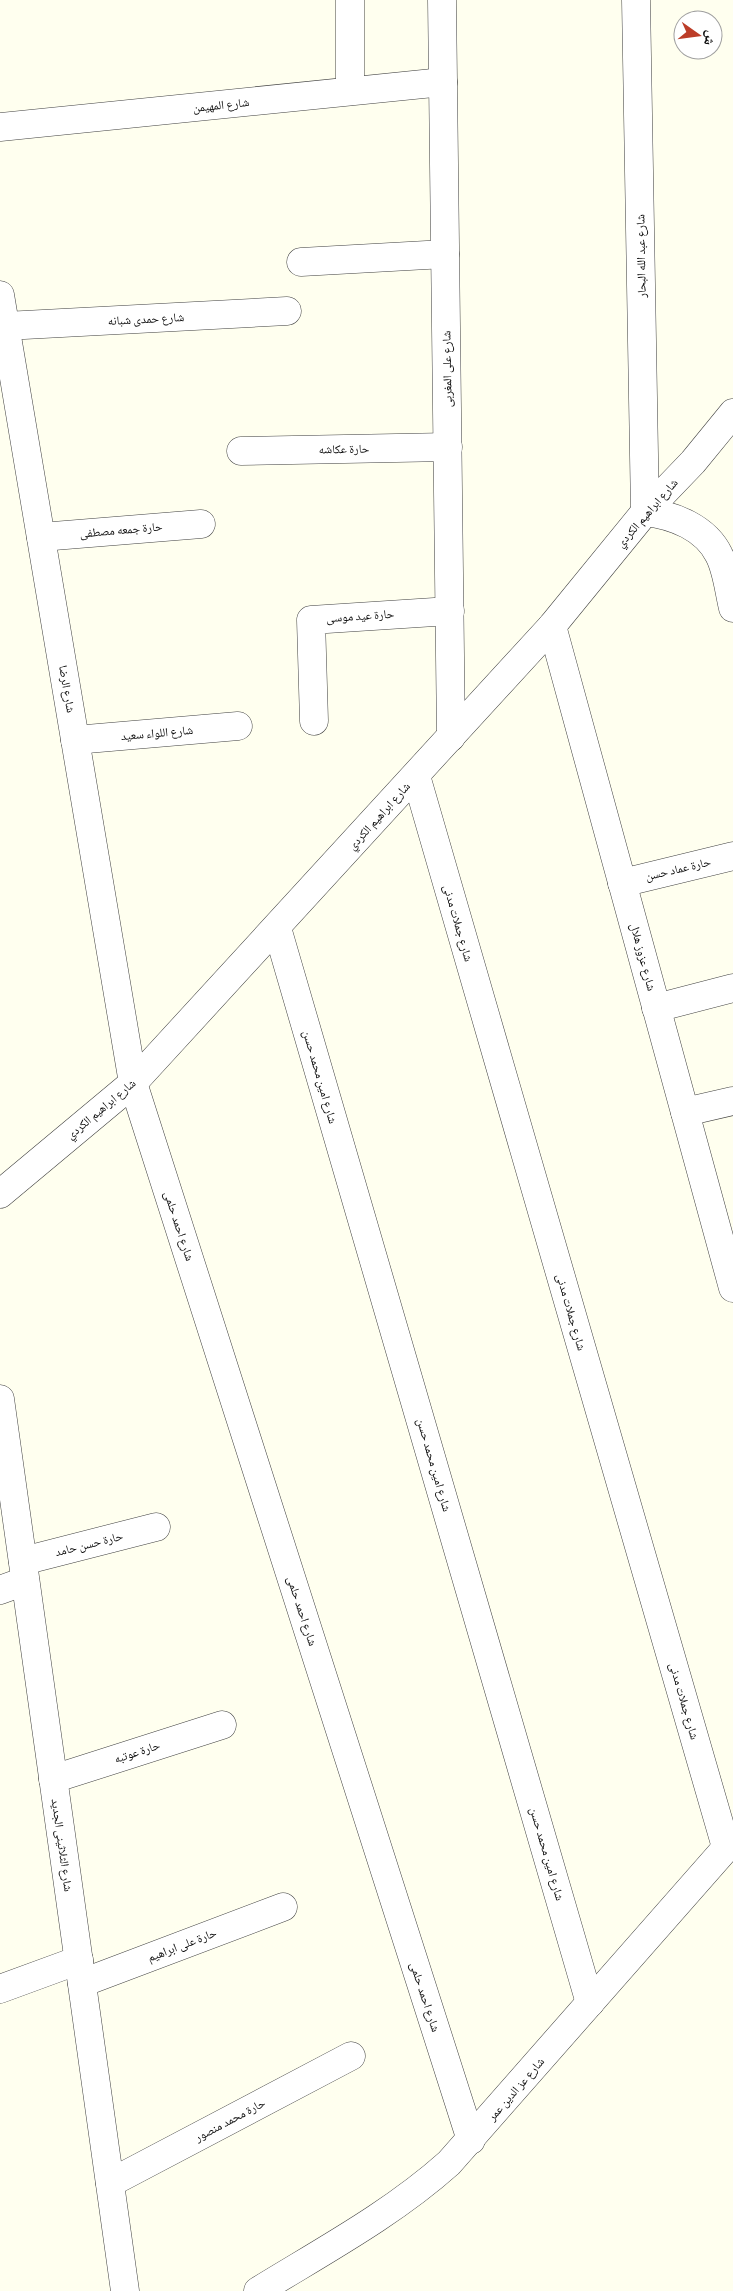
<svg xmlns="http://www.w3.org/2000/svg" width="733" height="2291" viewBox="0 0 733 2291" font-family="Bitter,'Noto Naskh Arabic',serif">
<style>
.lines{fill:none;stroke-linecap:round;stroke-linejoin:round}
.minor-casing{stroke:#414141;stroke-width:29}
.minor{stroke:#fff;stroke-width:28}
.labels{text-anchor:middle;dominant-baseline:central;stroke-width:5;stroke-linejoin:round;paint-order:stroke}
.street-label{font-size:12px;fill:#0e0e0e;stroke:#fff}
</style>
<rect width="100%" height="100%" fill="#ffffef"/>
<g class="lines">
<defs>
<g id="minor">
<polyline points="442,0 451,737"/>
<path d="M636,0l9,512c29,3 61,16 74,43 8,15 10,37 14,53"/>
<polyline points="350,91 350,0"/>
<polyline points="0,127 443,82"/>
<polyline points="301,262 445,254"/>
<polyline points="0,295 133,1083 471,2140"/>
<polyline points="5,326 287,311"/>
<polyline points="241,451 448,447"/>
<polyline points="41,537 201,524"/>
<polyline points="552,626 733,1288"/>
<polyline points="314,721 311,620 450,611"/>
<polyline points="75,740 238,726"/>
<polyline points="416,776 726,1847"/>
<polyline points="622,883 733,856"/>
<polyline points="277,928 590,2003"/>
<polyline points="656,1008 733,988"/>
<polyline points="685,1112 733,1101"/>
<polyline points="0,1194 133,1083 552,626 645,512 693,462 733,413"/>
<polyline points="0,1399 125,2291"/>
<polyline points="23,1561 156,1527"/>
<polyline points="0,1590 25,1581"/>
<polyline points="53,1779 222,1725"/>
<polyline points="82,1983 283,1907"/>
<polyline points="0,1989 79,1960"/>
<polyline points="110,2183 351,2056"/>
<path d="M258,2291c65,-40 134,-77 191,-128l284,-323"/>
</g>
</defs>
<use href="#minor" class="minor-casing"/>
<use href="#minor" class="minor"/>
</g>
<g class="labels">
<g class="street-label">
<text transform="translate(221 105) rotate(-6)">شارع المهيمن</text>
<text transform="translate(641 256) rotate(-91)">شارع عبد الله البحار</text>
<text transform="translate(146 319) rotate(-3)">شارع حمدى شبانه</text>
<text transform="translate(447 369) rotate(-91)">شارع على المغربى</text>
<text transform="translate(344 449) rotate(-1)">حارة عكاشه</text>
<text transform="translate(647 513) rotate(-49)">شارع ابراهيم الكردي</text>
<text transform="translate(121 530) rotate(-5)">حارة جمعه مصطفى</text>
<text transform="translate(360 616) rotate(-4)">حارة عيد موسى</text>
<text transform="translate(67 689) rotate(80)">شارع الرضا</text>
<text transform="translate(157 733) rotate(-5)">شارع اللواء سعيد</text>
<text transform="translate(379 816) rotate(-48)">شارع ابراهيم الكردي</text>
<text transform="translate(678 869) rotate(-13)">حارة عماد حسن</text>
<text transform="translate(458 923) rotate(74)">شارع جملات مدنى</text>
<text transform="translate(643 957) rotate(75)">شارع عزوز هلال</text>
<text transform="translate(320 1077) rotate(74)">شارع امين محمد حسن</text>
<text transform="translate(101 1109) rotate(-40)">شارع ابراهيم الكردي</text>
<text transform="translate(179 1226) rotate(72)">شارع احمد حلمى</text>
<text transform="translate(571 1312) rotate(74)">شارع جملات مدنى</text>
<text transform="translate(434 1465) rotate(74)">شارع امين محمد حسن</text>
<text transform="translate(89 1544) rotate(-14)">حارة حسن حامد</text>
<text transform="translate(302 1611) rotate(72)">شارع احمد حلمى</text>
<text transform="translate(684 1701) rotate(74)">شارع جملات مدنى</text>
<text transform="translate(137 1752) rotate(-18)">حارة عوتبه</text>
<text transform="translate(62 1845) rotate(82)">شارع الثلاثينى الجديد</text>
<text transform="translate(547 1854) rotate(74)">شارع امين محمد حسن</text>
<text transform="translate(182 1945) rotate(-21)">حارة على ابراهيم</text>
<text transform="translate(425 1997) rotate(72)">شارع احمد حلمى</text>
<text transform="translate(516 2089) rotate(-49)">شارع عز الدين عمر</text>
<text transform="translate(230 2120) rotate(-28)">حارة محمد منصور</text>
</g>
</g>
<g transform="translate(698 35) rotate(104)"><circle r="24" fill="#ffffff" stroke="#9f9f9f"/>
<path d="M0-4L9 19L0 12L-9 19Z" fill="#bc3d28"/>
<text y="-8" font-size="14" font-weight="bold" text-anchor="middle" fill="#0e0e0e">ش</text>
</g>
</svg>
